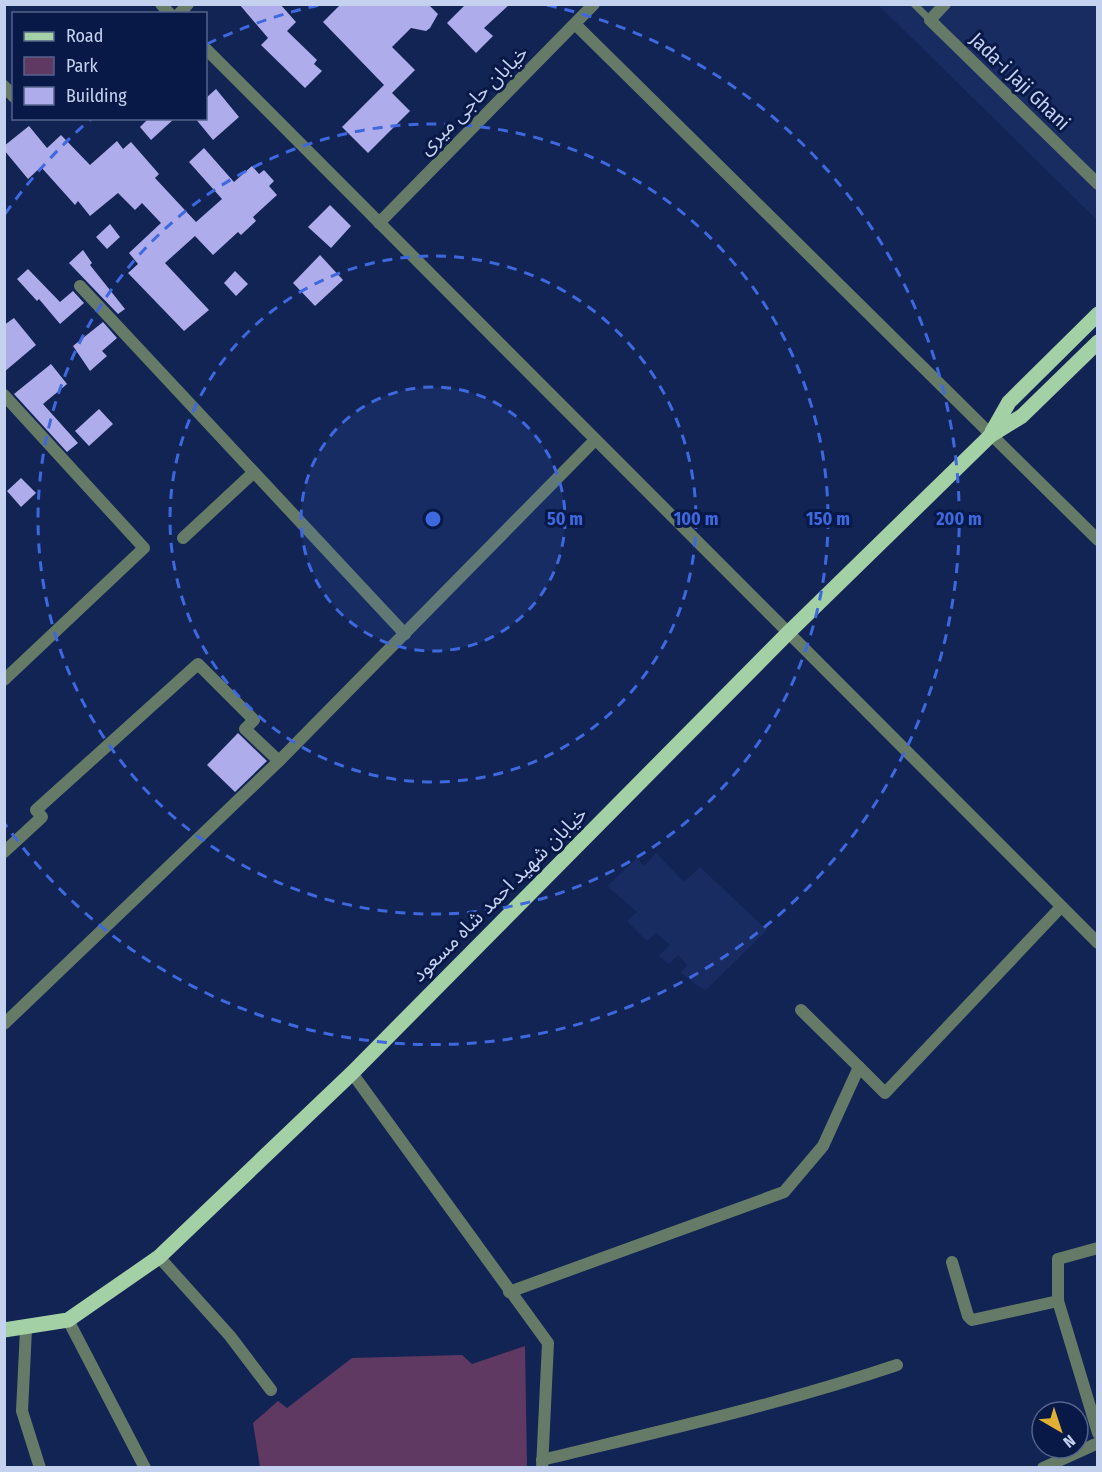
<svg xmlns="http://www.w3.org/2000/svg" width="1102" height="1472" viewBox="0 0 1102 1472" font-family="'Fira Sans Condensed','Noto Sans Arabic',sans-serif">
<style>
.built{fill:#182c62}
.green{fill:#5f3961}
.building{fill:#aeacea}
.lines{fill:none;stroke-linecap:round;stroke-linejoin:round}
.lane{stroke:#667b67;stroke-width:7}
.street{stroke:#667b67;stroke-width:12}
.primary{stroke:#a4d0a5;stroke-width:15}
.ring{fill:none;stroke:#3e68dd;stroke-width:3;stroke-dasharray:10 8}
.labels{text-anchor:middle;dominant-baseline:central;stroke-width:6;stroke-linejoin:round;paint-order:stroke}
.street-label{font-size:20px;fill:#c4d2f0;stroke:#091947}
.centre{fill:#3e68dd;stroke:#091947;stroke-width:3}
.ring-label{font-size:18px;text-anchor:middle;font-weight:bold;fill:#3e68dd;stroke:#091947;stroke-width:6;stroke-linejoin:round;paint-order:stroke}
</style>
<rect width="100%" height="100%" fill="#122453"/>
<g class="built">
<polygon points="878,5 1097,5 1097,220 912,38"/>
<polygon points="656,853 684,882 700,867 767,930 705,991 681,973 687,965 678,955 669,964 659,956 670,945 656,933 647,941 627,921 637,912 607,886 637,858 644,866"/>
</g>
<polygon class="green" points="525,1346 527,1467 260,1467 253,1423 278,1401 287,1408 352,1358 462,1355 472,1364"/>
<g class="building">
<polygon points="239,4 280,4 296,22 287,31 317,60 314,64 322,71 305,88 261,45 268,38"/>
<polygon points="341,4 428,4 438,14 430,28 426,31 411,28 392,47 415,70 392,93 410,111 368,153 342,127 384,85 323,22"/>
<polygon points="466,4 510,4 484,28 493,36 476,53 447,23"/>
<polygon points="216,89 239,117 213,140 195,118 206,118 206,98"/>
<polygon points="149,118 175,118 151,140 140,127"/>
<polygon points="29,126 47,148 61,135 90,165 117,141 123,149 131,142 159,174 155,178 196,222 222,199 189,162 204,148 234,182 252,166 259,174 264,170 274,181 269,186 277,195 253,217 256,221 241,235 238,232 213,255 195,236 165,263 209,310 184,331 128,273 138,264 129,253 161,223 142,203 135,210 118,193 90,216 78,201 75,205 41,167 28,179 4,150 4,146"/>
<polygon points="330,205 351,226 331,248 308,227"/>
<polygon points="110,224 120,237 107,249 96,237"/>
<polygon points="83,250 92,263 90,265 125,309 118,314 69,263"/>
<polygon points="320,255 343,280 315,306 293,283"/>
<polygon points="28,269 60,302 73,291 84,303 60,324 39,299 37,301 17,279"/>
<polygon points="235,271 248,284 236,296 224,283"/>
<polygon points="14,318 36,345 4,372 4,325"/>
<polygon points="103,322 117,338 102,351 107,356 90,371 73,346"/>
<polygon points="51,364 67,384 43,404 78,443 67,452 14,394"/>
<polygon points="99,409 113,424 89,446 75,431"/>
<polygon points="21,478 36,493 21,507 7,491"/>
<polygon points="238,733 267,761 235,792 207,765"/>
</g>
<g class="lines">
<polyline class="lane" points="914,4 930,20"/>
<g class="street">
<polyline points="161,4 170,14"/>
<polyline points="945,4 930,20 1098,184"/>
<polyline points="179,14 188,4"/>
<polyline points="575,24 1098,540"/>
<polyline points="206,49 1098,943"/>
<polyline points="4,86 14,97"/>
<polyline points="379,223 594,4"/>
<polyline points="80,286 405,634"/>
<polyline points="4,395 144,548 4,680"/>
<polyline points="183,538 253,473"/>
<polyline points="4,852 42,817 36,810 198,664 254,720 245,729 279,761"/>
<polyline points="801,1010 859,1067"/>
<polyline points="4,1024 279,761 595,440"/>
<polyline points="352,1073 548,1343 542,1468"/>
<polyline points="1098,1248 1058,1259 1058,1301 1098,1433"/>
<polyline points="159,1257 230,1336 271,1390"/>
<polyline points="952,1262 968,1316 972,1320 1058,1301"/>
<polyline points="509,1292 784,1192 823,1146 859,1067 885,1093 1061,907"/>
<polyline points="68,1320 145,1468"/>
<polyline points="26,1329 22,1411 40,1468"/>
<path d="M542,1460c119,-29 239,-56 355,-95"/>
<polyline points="1043,1468 1098,1443"/>
</g>
<g class="primary">
<polyline points="992,432 1009,402 1098,314"/>
<polyline points="4,1330 68,1320 159,1257 352,1073 788,633 991,435 1022,416 1098,342"/>
</g>
</g>
<circle cx="433" cy="519" r="132" fill="#3e68dd" fill-opacity=".12"/>
<g class="ring">
<circle cx="433" cy="519" r="132"/>
<circle cx="433" cy="519" r="263"/>
<circle cx="433" cy="519" r="395"/>
<path d="M5 214A526 526 0 0 1 91 119M207 44A526 526 0 0 1 319 5M547 5A526 526 0 1 1 5 824"/>
</g>
<g class="labels">
<g class="street-label">
<text transform="translate(1020 81) rotate(44)">Jada-i Jaji Ghani</text>
<text transform="translate(473 100) rotate(-45)">خیابان حاجی میری</text>
<text transform="translate(499 894) rotate(-45)">خیابان شهید احمد شاه مسعود</text>
</g>
</g>
<circle cx="433" cy="519" r="9" class="centre"/>
<g class="ring-label">
<text x="565" y="525">50 m</text>
<text x="696" y="525">100 m</text>
<text x="828" y="525">150 m</text>
<text x="959" y="525">200 m</text>
</g>
<rect width="1102" height="1472" fill="none" stroke="#c4d2f0" stroke-width="12"/>
<rect x="12" y="12" width="195" height="108" fill="#091947" stroke="#54638b" stroke-width="1.5"/>
<rect x="24" y="32" width="30" height="9" fill="#a4d0a5" stroke="#54638b" stroke-width="1.5"/>
<text x="66" y="42" font-size="18" fill="#c4d2f0">Road</text>
<rect x="24" y="57" width="30" height="18" fill="#5f3961" stroke="#54638b" stroke-width="1.5"/>
<text x="66" y="72" font-size="18" fill="#c4d2f0">Park</text>
<rect x="24" y="87" width="30" height="18" fill="#aeacea" stroke="#54638b" stroke-width="1.5"/>
<text x="66" y="102" font-size="18" fill="#c4d2f0">Building</text>
<g transform="translate(1060 1430) rotate(141)"><circle r="28" fill="#091947" stroke="#54638b" stroke-width="1.5"/>
<path d="M0-4.5L10 22L0 15L-10 22Z" fill="#e1af34"/>
<text y="-9" font-size="16" font-weight="bold" text-anchor="middle" fill="#c4d2f0">N</text>
</g>
</svg>
